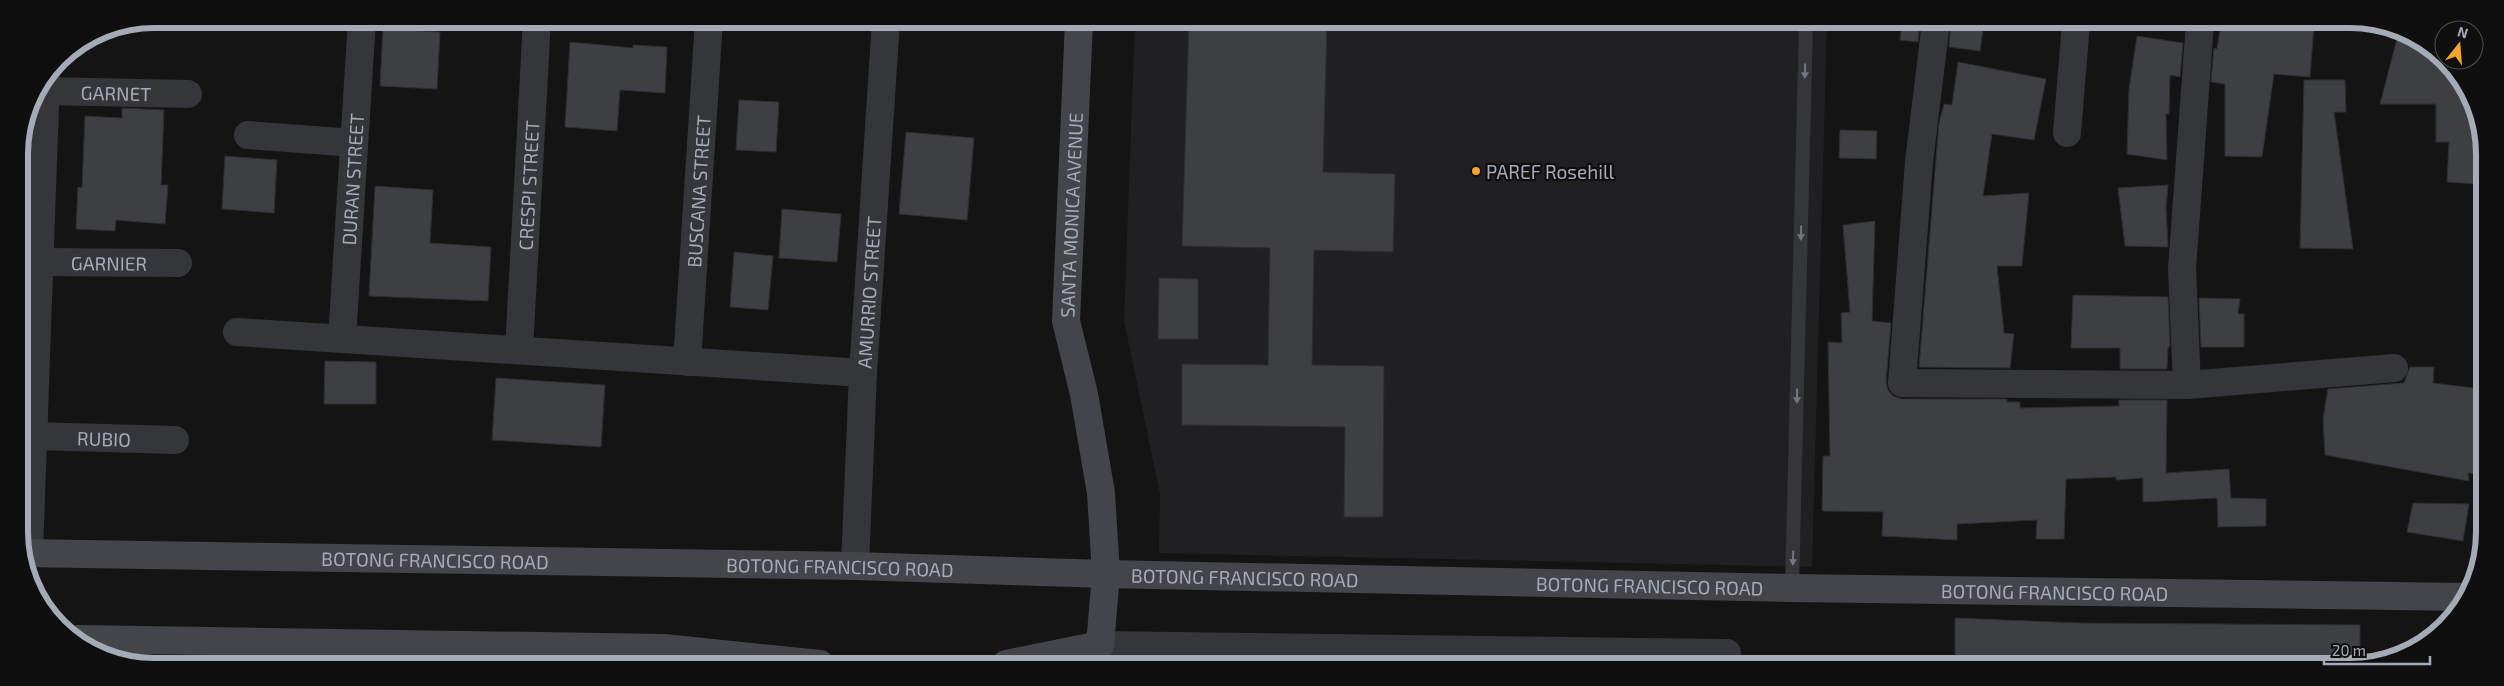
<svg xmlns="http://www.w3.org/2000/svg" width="2504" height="686" viewBox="0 0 2504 686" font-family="'Exo 2',sans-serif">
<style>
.built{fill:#202022}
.building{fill:#3e3f42;stroke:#2e2e31}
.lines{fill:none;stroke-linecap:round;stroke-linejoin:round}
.lane{stroke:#35363a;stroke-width:14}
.street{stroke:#35363a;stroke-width:28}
.secondary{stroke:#43454a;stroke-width:28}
.oneway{fill:#73767e}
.poi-dot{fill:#f4a52d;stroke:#0f0f10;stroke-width:2}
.labels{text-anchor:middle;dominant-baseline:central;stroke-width:4.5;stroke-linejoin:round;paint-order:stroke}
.street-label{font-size:19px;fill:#a5abb6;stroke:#0f0f10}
.poi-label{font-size:19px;fill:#a5abb6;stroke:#0f0f10;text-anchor:start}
.rim{fill:none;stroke:#a5abb6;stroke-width:6}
</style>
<rect width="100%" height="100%" fill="#141415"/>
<polygon class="built" points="1135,21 1827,22 1812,567 1159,553 1160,494 1124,321"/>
<g class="building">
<polygon points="1189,21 1327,21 1323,172 1395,174 1393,252 1314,250 1312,365 1384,366 1383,517 1344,517 1345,427 1182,425 1182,364 1268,365 1270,248 1182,246"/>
<polygon points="1902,22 1920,22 1918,42 1900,40"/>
<polygon points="1951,22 1984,22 1980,51 1949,47"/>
<polygon points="2221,23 2314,23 2310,77 2274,74 2262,157 2225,156 2225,84 2211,82 2214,48 2217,49"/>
<polygon points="383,29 440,32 437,89 380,86"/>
<polygon points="2399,31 2447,60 2476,116 2477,184 2447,182 2449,142 2436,142 2436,104 2380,104"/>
<polygon points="2137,36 2183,43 2180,77 2170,75 2169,114 2166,114 2167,160 2127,154 2129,89"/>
<polygon points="570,42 633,48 633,45 667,47 665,93 620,90 617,131 565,127"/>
<polygon points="1958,62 2046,79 2034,140 1992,134 1983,196 2029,193 2022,266 1997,266 2004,333 2014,334 2010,368 1919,367 1939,123 1944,104 1952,105"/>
<polygon points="2304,80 2345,80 2346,112 2334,112 2353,249 2300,248"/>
<polygon points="739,100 779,102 776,152 736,150"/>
<polygon points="122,108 164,110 161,185 168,185 165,224 116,220 115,231 76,229 78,187 82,188 85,116 122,118"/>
<polygon points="1840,130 1877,131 1876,159 1839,158"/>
<polygon points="906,132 974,138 967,220 899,214"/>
<polygon points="225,156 277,160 274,213 222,209"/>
<polygon points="2168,185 2166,207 2168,247 2125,246 2118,188"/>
<polygon points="375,186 433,190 430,243 491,247 488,301 369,296"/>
<polygon points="782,209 841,214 837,262 779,258"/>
<polygon points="1875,221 1872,321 1891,323 1886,382 1888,390 1893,396 1902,399 2007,399 2007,402 2020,402 2020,408 2119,406 2119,400 2167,400 2166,473 2229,469 2231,498 2266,499 2266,526 2218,527 2217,498 2143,502 2143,478 2116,480 2116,477 2066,479 2064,539 2036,539 2037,520 1957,524 1957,540 1882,536 1883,512 1822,511 1823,456 1830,456 1828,342 1842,343 1841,313 1850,312 1843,225"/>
<polygon points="734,252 773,256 768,310 730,307"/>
<polygon points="1159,278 1198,279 1198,339 1158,339"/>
<polygon points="2073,295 2168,297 2170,347 2168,347 2167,369 2120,369 2120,348 2071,348"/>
<polygon points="2199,298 2240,299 2238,314 2244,314 2244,347 2201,347"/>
<polygon points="325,361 376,362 376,404 324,404"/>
<polygon points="2410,367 2434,367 2433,383 2482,389 2481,474 2468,473 2469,481 2325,455 2323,419 2328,389 2404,383"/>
<polygon points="496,378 605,385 601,447 492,440"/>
<polygon points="2413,503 2469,504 2463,541 2407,532"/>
<polygon points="1955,618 2079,623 2360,625 2360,657 2222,657 2222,661 2081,661 2081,666 1955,663"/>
</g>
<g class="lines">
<polyline class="lane" points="1792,588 1806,22"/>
<g class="street">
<polyline points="1936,22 1919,162 1902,383 2187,385 2394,368"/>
<path id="s1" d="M46,91l142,3"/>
<polyline points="2067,133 2076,23"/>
<polyline points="248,135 354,143"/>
<path id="s2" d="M39,262l139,1"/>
<polyline points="237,332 863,373"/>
<path id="s3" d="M342,339l20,-320"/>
<path id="s4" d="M519,350l18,-330"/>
<path id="s5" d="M687,362l22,-342"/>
<polyline points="2187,385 2182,268 2200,23"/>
<path id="s6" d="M33,436l142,4"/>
<polyline points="29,553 46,77"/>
<path id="s7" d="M855,566l8,-193 23,-353"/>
<polyline points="1100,645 1727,653"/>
</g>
<g class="secondary">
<path id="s8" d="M21,553l834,13 251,8 686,14 675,9"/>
<polyline points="78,639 664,648 820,664"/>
<path id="s9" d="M1006,664l94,-19 6,-71 -5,-81 -17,-99 -18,-73 13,-300"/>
</g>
</g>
<defs><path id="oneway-solid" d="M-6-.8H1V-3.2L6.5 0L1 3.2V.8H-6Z" transform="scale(1.25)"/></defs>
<g class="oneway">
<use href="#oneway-solid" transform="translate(1805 71) rotate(91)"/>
<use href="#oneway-solid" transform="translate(1801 233) rotate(91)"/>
<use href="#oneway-solid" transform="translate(1797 396) rotate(91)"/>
<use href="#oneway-solid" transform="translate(1793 558) rotate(92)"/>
</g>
<circle class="poi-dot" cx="1476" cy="171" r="5"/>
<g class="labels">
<g class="street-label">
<text stroke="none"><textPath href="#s1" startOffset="70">GARNET</textPath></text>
<text stroke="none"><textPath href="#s3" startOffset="160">DURAN STREET</textPath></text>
<text stroke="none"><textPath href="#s4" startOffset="165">CRESPI STREET</textPath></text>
<text stroke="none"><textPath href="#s5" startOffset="171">BUSCANA STREET</textPath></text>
<text stroke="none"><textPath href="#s9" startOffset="530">SANTA MONICA AVENUE</textPath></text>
<text stroke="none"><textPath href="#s2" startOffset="70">GARNIER</textPath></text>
<text stroke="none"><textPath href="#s7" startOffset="274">AMURRIO STREET</textPath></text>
<text stroke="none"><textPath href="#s6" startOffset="71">RUBIO</textPath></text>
<text stroke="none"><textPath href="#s8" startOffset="414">BOTONG FRANCISCO ROAD</textPath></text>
<text stroke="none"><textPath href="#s8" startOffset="819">BOTONG FRANCISCO ROAD</textPath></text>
<text stroke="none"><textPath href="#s8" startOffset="1224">BOTONG FRANCISCO ROAD</textPath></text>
<text stroke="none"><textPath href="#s8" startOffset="1629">BOTONG FRANCISCO ROAD</textPath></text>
<text stroke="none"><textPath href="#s8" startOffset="2034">BOTONG FRANCISCO ROAD</textPath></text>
</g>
<g class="poi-label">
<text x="1486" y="171">PAREF Rosehill</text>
</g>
</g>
<path d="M0 0H2504V686H0ZM154 28H2350A126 126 0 0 1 2476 154V532A126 126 0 0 1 2350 658H154A126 126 0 0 1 28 532V154A126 126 0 0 1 154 28Z" fill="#0f0f10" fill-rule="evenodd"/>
<path class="rim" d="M154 28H2350A126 126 0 0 1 2476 154V532A126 126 0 0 1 2350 658H154A126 126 0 0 1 28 532V154A126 126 0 0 1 154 28Z"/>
<g transform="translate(2459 45) rotate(17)"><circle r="24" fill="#0f0f10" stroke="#4b4d52"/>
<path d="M0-4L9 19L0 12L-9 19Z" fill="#f4a52d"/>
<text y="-8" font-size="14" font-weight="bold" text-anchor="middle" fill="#a5abb6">N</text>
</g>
<path d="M2324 656v8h106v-8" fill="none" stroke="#a5abb6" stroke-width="2.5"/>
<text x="2332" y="656" font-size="15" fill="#a5abb6" stroke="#0f0f10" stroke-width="4" paint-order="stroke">20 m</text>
</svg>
